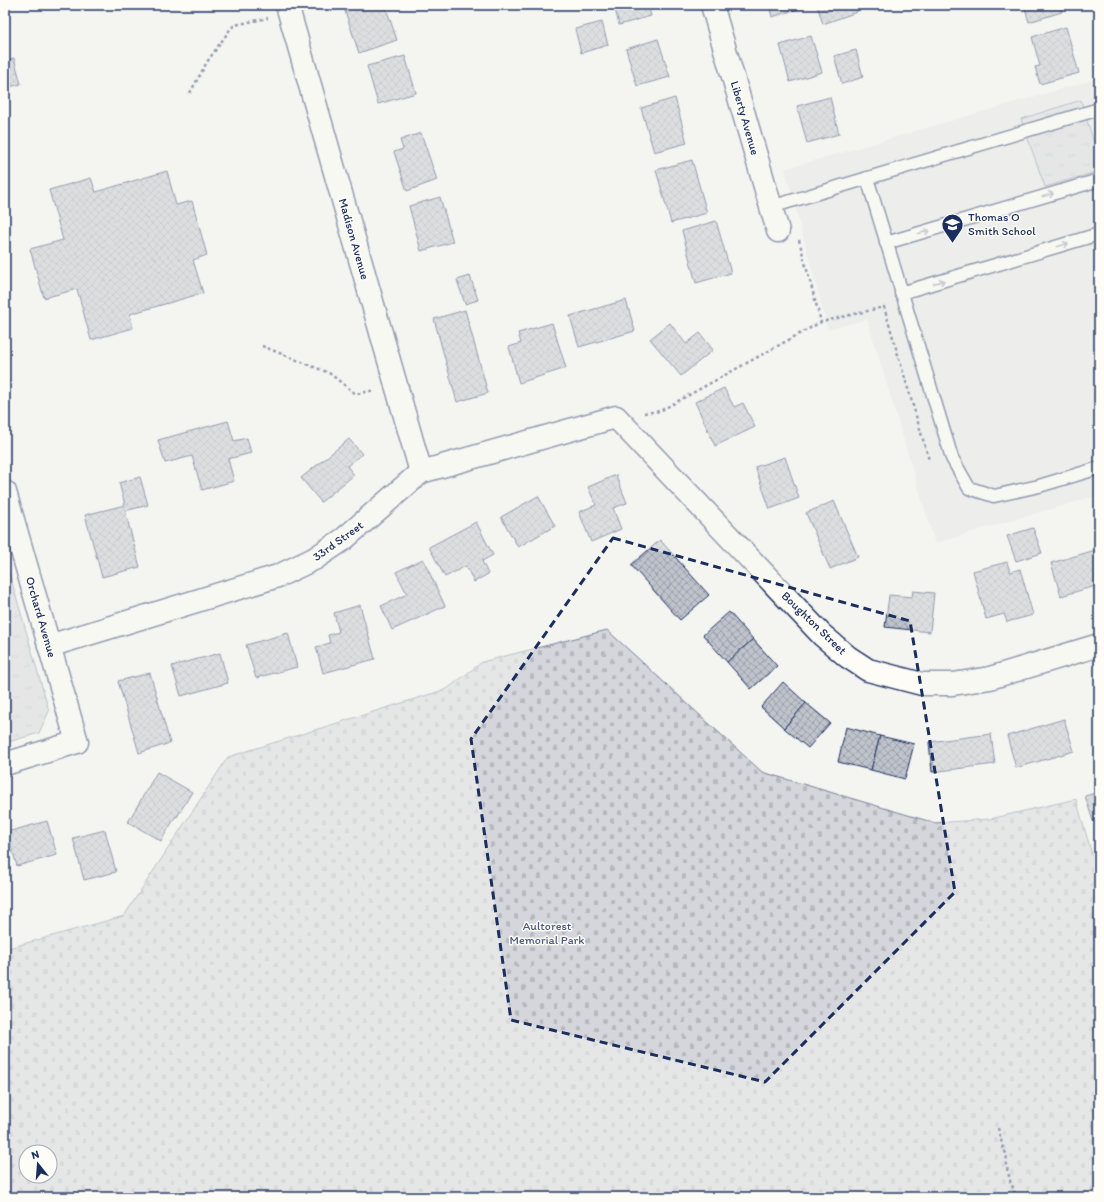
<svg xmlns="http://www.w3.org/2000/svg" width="1104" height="1202" viewBox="0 0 1104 1202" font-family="Itim,sans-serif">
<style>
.built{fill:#e4e5e6}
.cemetery{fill:url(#cemetery-stones);stroke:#78829c;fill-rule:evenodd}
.park{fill:url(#park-tufts);stroke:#78829c}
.building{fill:url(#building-cross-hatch);stroke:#1b2f5e}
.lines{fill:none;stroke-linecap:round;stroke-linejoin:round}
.lane-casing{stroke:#1b2f5e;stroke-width:15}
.street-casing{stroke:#1b2f5e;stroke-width:25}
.path{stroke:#1b2f5e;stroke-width:2.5;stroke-dasharray:3 3;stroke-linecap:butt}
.lane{stroke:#fdfcf7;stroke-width:12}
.street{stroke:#fdfcf7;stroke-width:22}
.oneway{stroke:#8c96aa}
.marked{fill:none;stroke:#1b2f5e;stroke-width:3;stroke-dasharray:8 5;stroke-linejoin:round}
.labels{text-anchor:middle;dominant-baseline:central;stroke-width:3;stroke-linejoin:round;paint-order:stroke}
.street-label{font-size:12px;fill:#1b2f5e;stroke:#fdfcf7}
.poi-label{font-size:12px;fill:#1b2f5e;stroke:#fdfcf7;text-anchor:start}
.park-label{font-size:12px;fill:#49597d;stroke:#fdfcf7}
</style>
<defs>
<pattern id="cemetery-stones" width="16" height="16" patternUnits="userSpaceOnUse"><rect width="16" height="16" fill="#d4d6db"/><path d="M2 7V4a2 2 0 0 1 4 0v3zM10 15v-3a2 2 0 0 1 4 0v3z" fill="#b5b8be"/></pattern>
<pattern id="park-tufts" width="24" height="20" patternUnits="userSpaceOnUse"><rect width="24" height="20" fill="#d4d6db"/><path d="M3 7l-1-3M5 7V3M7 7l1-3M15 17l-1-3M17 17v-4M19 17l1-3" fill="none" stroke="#b5b8be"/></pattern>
<pattern id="building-cross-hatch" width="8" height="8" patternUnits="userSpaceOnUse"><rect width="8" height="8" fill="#bfc3cc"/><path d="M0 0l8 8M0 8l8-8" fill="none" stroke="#9a9fa9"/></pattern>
</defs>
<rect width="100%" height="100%" fill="#f4f4f1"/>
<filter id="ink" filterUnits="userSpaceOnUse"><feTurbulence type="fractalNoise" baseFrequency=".025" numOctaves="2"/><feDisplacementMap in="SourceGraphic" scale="8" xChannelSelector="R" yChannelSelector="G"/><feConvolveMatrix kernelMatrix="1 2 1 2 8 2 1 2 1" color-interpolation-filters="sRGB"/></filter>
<g filter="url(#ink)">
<polygon class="built" points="1099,78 1099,495 935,543 867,319 828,330 785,169"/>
<path class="cemetery" d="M607,630l155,142 173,51 55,-4 86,-20 23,80v318h-1094v-248l119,-33 104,-159 219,-68 35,-27zM26,1152h24v24h-24z"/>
<g class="park">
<polygon points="1081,100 1099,160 1099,171 1045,187 1021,119"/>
<polygon points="5,558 49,711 39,733 5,743"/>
</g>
<g class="building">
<polygon points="343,5 385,5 397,40 359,53"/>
<polygon points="614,5 648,5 651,16 619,25"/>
<polygon points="769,5 805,5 805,7 772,17"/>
<polygon points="817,5 855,5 857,12 823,24"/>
<polygon points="1024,5 1060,5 1062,12 1029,22"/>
<polygon points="602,22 608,45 581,53 575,29"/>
<polygon points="1066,27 1079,73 1040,84 1035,67 1040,66 1032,37"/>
<polygon points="811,36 822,72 790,82 780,45"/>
<polygon points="658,39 670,77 637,86 626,49"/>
<polygon points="856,50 863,77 842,84 834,56"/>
<polygon points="405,56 416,93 378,104 367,66"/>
<polygon points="14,58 21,84 5,88 5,61"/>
<polygon points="830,97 839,134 807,143 797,106"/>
<polygon points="675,98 687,143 654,152 641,108"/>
<polygon points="421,133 437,180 407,191 394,152 403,149 400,140"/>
<polygon points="692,160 707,213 671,223 656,170"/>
<polygon points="167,171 176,205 192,201 207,255 193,260 203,293 130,314 133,328 91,340 77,289 44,298 30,249 63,240 49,190 91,178 96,192"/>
<polygon points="440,197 453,242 421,251 409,206"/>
<polygon points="716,221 731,273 696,283 682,231"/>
<polygon points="470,276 478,300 465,304 457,280"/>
<polygon points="626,300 635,331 579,347 570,316"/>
<polygon points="465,310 488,393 457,402 434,319"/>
<polygon points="552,323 566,368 519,383 509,347 521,343 518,333"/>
<polygon points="670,323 686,344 700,333 713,350 681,376 650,339"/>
<polygon points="724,388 734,407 743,403 755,427 715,446 695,402"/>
<polygon points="228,421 234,441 247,438 251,453 228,459 234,481 202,490 192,456 165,463 158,440"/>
<polygon points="349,439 362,454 347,466 354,475 321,502 301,478"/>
<polygon points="785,457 799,498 770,509 755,467"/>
<polygon points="616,475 627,503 613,508 621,529 591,542 579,512 596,505 588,487"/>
<polygon points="140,477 148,505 125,511 140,567 102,577 85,515 125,505 119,483"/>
<polygon points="538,496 555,526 518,547 501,517"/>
<polygon points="834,501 858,557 830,569 806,513"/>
<polygon points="476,522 493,555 482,561 488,574 474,582 466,566 445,577 429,547"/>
<polygon points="1033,528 1042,553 1016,561 1007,536"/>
<polygon points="660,540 709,595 680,620 631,565"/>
<polygon points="1099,549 1099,585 1061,596 1051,563"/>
<polygon points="423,559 445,606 392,630 381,606 407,594 396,572"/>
<polygon points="1007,562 1010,572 1020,569 1033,615 1007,622 1004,614 986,619 973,571"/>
<polygon points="913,591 934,593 930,632 885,627 889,595 912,597"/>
<polygon points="360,605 375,659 323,673 316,647 330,643 328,635 339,632 334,613"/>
<polygon points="729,612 753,639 727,662 703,635"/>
<polygon points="288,633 297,667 256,678 246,645"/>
<polygon points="753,639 777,666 751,689 727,662"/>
<polygon points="220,653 228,683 181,696 172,666"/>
<polygon points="150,673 170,743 139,753 118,681"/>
<polygon points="783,682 806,703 784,728 761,707"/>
<polygon points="806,703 830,723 808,748 784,728"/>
<polygon points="1064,719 1074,751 1016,768 1007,736"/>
<polygon points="846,727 880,736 871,770 838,762"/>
<polygon points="991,734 995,764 932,772 929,742"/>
<polygon points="880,736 914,744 905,779 871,770"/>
<polygon points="157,772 192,792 177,817 176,816 161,841 128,822"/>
<polygon points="1099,792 1099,819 1093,821 1085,796"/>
<polygon points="47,821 57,855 17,866 7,832"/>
<polygon points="105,830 116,872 84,880 73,838"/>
</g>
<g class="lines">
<defs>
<g id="lane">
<polyline points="867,178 952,458 969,488 994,496 1039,486 1099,468"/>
<polyline points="771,207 1099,109"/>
<polyline points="886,243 1099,180"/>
<polyline points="901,293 1099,234"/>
</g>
<g id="street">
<polyline points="287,5 421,472"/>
<polyline points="712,5 778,231"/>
<polyline points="5,492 77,742 5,764"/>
<polyline points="49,646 278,576 314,559 344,539 421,472 616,417 822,635 848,657 868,670 922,684 953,684 990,678 1099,645"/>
</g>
</defs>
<use href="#lane" class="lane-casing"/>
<use href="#street" class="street-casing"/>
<g class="path">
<polyline points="190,93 207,62 231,28 235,25 268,18"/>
<polyline points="799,240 821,322"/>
<polyline points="262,346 329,373 356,394 375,390"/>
<polyline points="644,413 660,411 821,322 884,307 929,460"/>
<polyline points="998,1128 1003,1148 1007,1155 1006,1164 1011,1184 1014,1189 1015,1197"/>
</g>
<use href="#lane" class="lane"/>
<use href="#street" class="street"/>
</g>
<defs><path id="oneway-shaft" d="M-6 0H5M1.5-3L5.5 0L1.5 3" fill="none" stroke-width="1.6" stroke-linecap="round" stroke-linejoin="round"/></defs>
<g class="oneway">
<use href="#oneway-shaft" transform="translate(1048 195) rotate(-17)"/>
<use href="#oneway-shaft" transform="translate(924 232) rotate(-17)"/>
<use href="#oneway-shaft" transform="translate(1063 245) rotate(-17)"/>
<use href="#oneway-shaft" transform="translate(939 282) rotate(-17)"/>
</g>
</g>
<path d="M0 0H1104V1202H0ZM613,538l297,83 45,271 -190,190 -254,-62 -40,-281z" fill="#f4f4f1" fill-opacity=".55" fill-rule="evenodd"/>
<path class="marked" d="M613,538l297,83 45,271 -190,190 -254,-62 -40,-281z"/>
<defs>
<symbol id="school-pin" viewBox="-11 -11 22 30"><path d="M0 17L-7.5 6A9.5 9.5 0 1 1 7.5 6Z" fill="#1b2f5e" stroke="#fdfcf7"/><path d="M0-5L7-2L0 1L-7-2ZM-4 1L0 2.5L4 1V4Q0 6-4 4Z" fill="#fff"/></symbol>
</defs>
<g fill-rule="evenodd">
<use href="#school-pin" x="940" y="212" width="25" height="34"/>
</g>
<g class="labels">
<g class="street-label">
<text transform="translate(745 118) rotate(74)">Liberty Avenue</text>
<text transform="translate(354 239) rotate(74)">Madison Avenue</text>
<text transform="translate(338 541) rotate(-36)">33rd Street</text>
<text transform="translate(41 617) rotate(74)">Orchard Avenue</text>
<text transform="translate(814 623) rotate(44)">Boughton Street</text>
</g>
<g class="poi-label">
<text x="968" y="217">Thomas O<tspan x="968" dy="14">Smith School</tspan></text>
</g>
<g class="park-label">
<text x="547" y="926">Aultorest<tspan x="547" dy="14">Memorial Park</tspan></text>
</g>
</g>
<rect width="1104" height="1202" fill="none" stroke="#fdfcf7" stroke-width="20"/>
<rect x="10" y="10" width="1084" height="1182" fill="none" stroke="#1b2f5e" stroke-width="1.5" filter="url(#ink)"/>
<g transform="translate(38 1164) rotate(343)"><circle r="19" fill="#fdfcf7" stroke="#a3aaba"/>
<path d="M0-3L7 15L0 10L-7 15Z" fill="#1b2f5e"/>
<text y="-6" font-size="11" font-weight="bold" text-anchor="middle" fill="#1b2f5e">N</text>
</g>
</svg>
